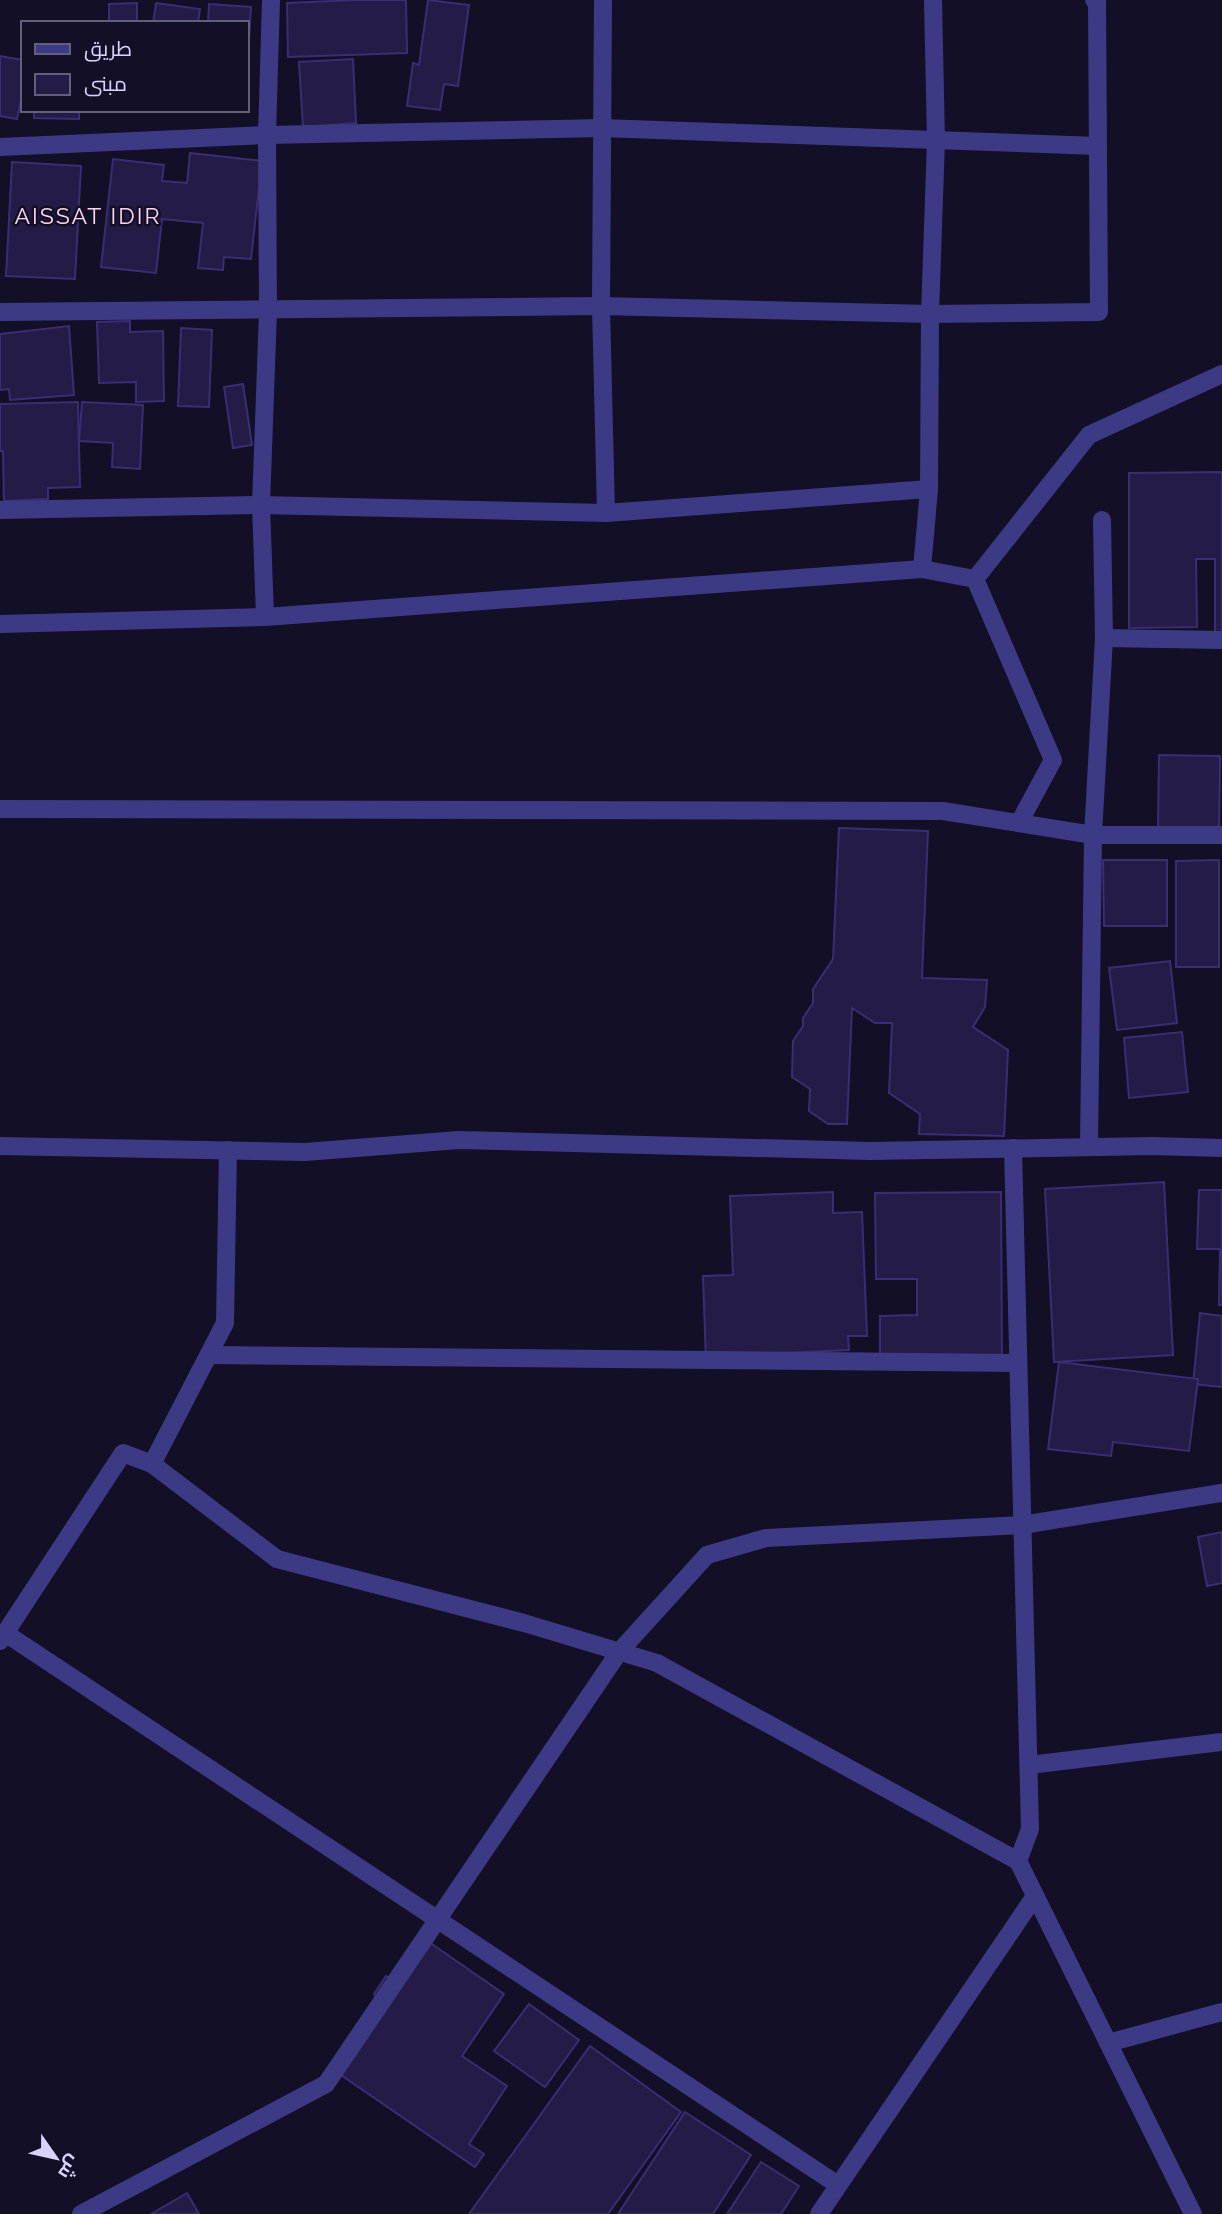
<svg xmlns="http://www.w3.org/2000/svg" width="1222" height="2214" viewBox="0 0 1222 2214" font-family="Raleway,Cairo,sans-serif">
<style>
.building{fill:#241b47;stroke:#3b2d73;stroke-width:2}
.lines{fill:none;stroke-linecap:round;stroke-linejoin:round}
.minor{stroke:#3d3a85;stroke-width:18}
.labels{text-anchor:middle;dominant-baseline:central;stroke-width:5;stroke-linejoin:round;paint-order:stroke}
.neighbourhood-label{font-size:23px;letter-spacing:2px;fill:#ffd6f0;stroke:#130f26}
</style>
<rect width="100%" height="100%" fill="#130f26"/>
<g class="building">
<polygon points="354,0 406,0 407,53 288,57 287,3"/>
<polygon points="428,0 469,5 458,86 444,84 440,110 407,106 413,63 419,65"/>
<polygon points="137,3 137,23 109,23 109,4"/>
<polygon points="156,3 200,9 198,23 153,23"/>
<polygon points="209,4 251,7 247,72 247,23 208,23"/>
<polygon points="0,56 23,60 23,90 17,119 0,116"/>
<polygon points="353,59 356,123 303,127 299,62"/>
<polygon points="34,110 79,110 79,119 34,118"/>
<polygon points="190,153 262,161 251,259 224,257 223,270 198,268 203,223 162,219 156,273 101,267 113,159 164,165 162,181 187,183"/>
<polygon points="12,162 81,166 75,279 6,276"/>
<polygon points="130,321 130,332 163,331 164,401 136,402 136,382 99,383 97,322"/>
<polygon points="69,326 74,395 10,400 9,389 0,390 0,334"/>
<polygon points="181,328 212,330 209,407 178,406"/>
<polygon points="243,384 252,445 233,448 224,387"/>
<polygon points="78,402 80,487 48,488 48,499 4,501 3,451 0,451 0,404"/>
<polygon points="82,402 143,405 140,469 112,467 113,443 79,441"/>
<polygon points="1222,472 1222,636 1215,636 1215,559 1196,559 1197,627 1129,628 1129,473"/>
<polygon points="1159,755 1220,756 1219,827 1158,827"/>
<polygon points="839,828 928,831 922,978 987,980 985,1007 973,1027 1008,1050 1004,1136 919,1134 920,1114 889,1093 892,1023 875,1023 852,1008 847,1124 828,1124 809,1111 810,1089 792,1077 793,1041 803,1026 803,1018 813,1003 813,989 833,959"/>
<polygon points="1103,860 1167,860 1167,926 1104,926"/>
<polygon points="1219,860 1219,967 1176,967 1176,861"/>
<polygon points="1170,961 1177,1023 1117,1030 1109,968"/>
<polygon points="1182,1032 1188,1092 1129,1098 1124,1038"/>
<polygon points="1164,1182 1173,1355 1054,1362 1045,1189"/>
<polygon points="1199,1190 1222,1190 1222,1305 1219,1305 1220,1249 1197,1249"/>
<polygon points="833,1192 833,1213 862,1212 867,1336 848,1336 849,1350 740,1355 706,1362 703,1276 733,1275 730,1196"/>
<polygon points="1001,1192 1002,1365 880,1363 880,1316 917,1315 917,1279 876,1279 875,1193"/>
<polygon points="1200,1313 1222,1316 1222,1387 1193,1384"/>
<polygon points="1059,1362 1198,1379 1189,1451 1113,1442 1111,1456 1048,1449"/>
<polygon points="1222,1532 1222,1583 1207,1586 1198,1537"/>
<polygon points="429,1942 504,1994 462,2056 507,2086 469,2144 484,2154 475,2167 338,2073 386,2003 374,1994 386,1976 399,1985"/>
<polygon points="529,2004 579,2040 545,2087 494,2051"/>
<polygon points="590,2046 681,2112 608,2214 469,2214"/>
<polygon points="685,2112 751,2155 713,2214 618,2214"/>
<polygon points="761,2162 799,2186 781,2214 727,2214"/>
<polygon points="187,2193 199,2214 151,2214"/>
</g>
<g class="lines">
<g class="minor">
<polyline points="603,0 601,306 606,513"/>
<polyline points="0,147 267,135 602,128 1098,146"/>
<polyline points="0,312 601,306 930,314 1099,312 1097,0 1094,0"/>
<polyline points="0,510 261,505 606,513 929,489"/>
<polyline points="922,569 929,489 930,314 936,140 933,0"/>
<polyline points="265,617 261,505 268,311 267,135 271,0"/>
<polyline points="0,624 265,617 922,569 975,579"/>
<polyline points="1104,638 1222,640"/>
<polyline points="0,809 943,811 1093,835 1222,835"/>
<polyline points="1019,823 1053,760 975,579 1089,435 1222,374"/>
<polyline points="0,1146 305,1152 459,1140 870,1151 1152,1146 1222,1148"/>
<polyline points="1089,1147 1093,835 1104,638 1102,520"/>
<polyline points="1013,1148 1030,1829 1018,1861"/>
<polyline points="228,1150 225,1323 152,1464 277,1559 524,1623 657,1663 1018,1861 1193,2214"/>
<polyline points="209,1355 1018,1363"/>
<polyline points="5,1633 838,2185"/>
<polyline points="0,1641 123,1453 152,1464"/>
<polyline points="1029,1765 1222,1742"/>
<polyline points="1108,2043 1222,2012"/>
<polyline points="81,2214 326,2084 619,1652 707,1555 766,1538 1022,1525 1222,1493"/>
<polyline points="819,2214 1035,1896"/>
</g>
</g>
<g class="labels">
<g class="neighbourhood-label">
<text x="88" y="215">AISSAT IDIR</text>
</g>
</g>
<rect x="21" y="21" width="228" height="91" fill="#130f26" stroke="#625e7d" stroke-width="2"/>
<rect x="35" y="44" width="35" height="10" fill="#3d3a85" stroke="#625e7d" stroke-width="2"/>
<text x="84" y="56" font-size="21" fill="#d9d4ff">طريق</text>
<rect x="35" y="74" width="35" height="21" fill="#241b47" stroke="#625e7d" stroke-width="2"/>
<text x="84" y="91" font-size="21" fill="#d9d4ff">مبنى</text>
<g transform="translate(56 2158) rotate(124)" stroke="#130f26" stroke-width="5" paint-order="stroke">
<path d="M0-5L12 26L0 18L-12 26Z" fill="#d9d4ff"/>
<text y="-10" font-size="19" font-weight="bold" text-anchor="middle" fill="#d9d4ff">ش</text>
</g>
</svg>
